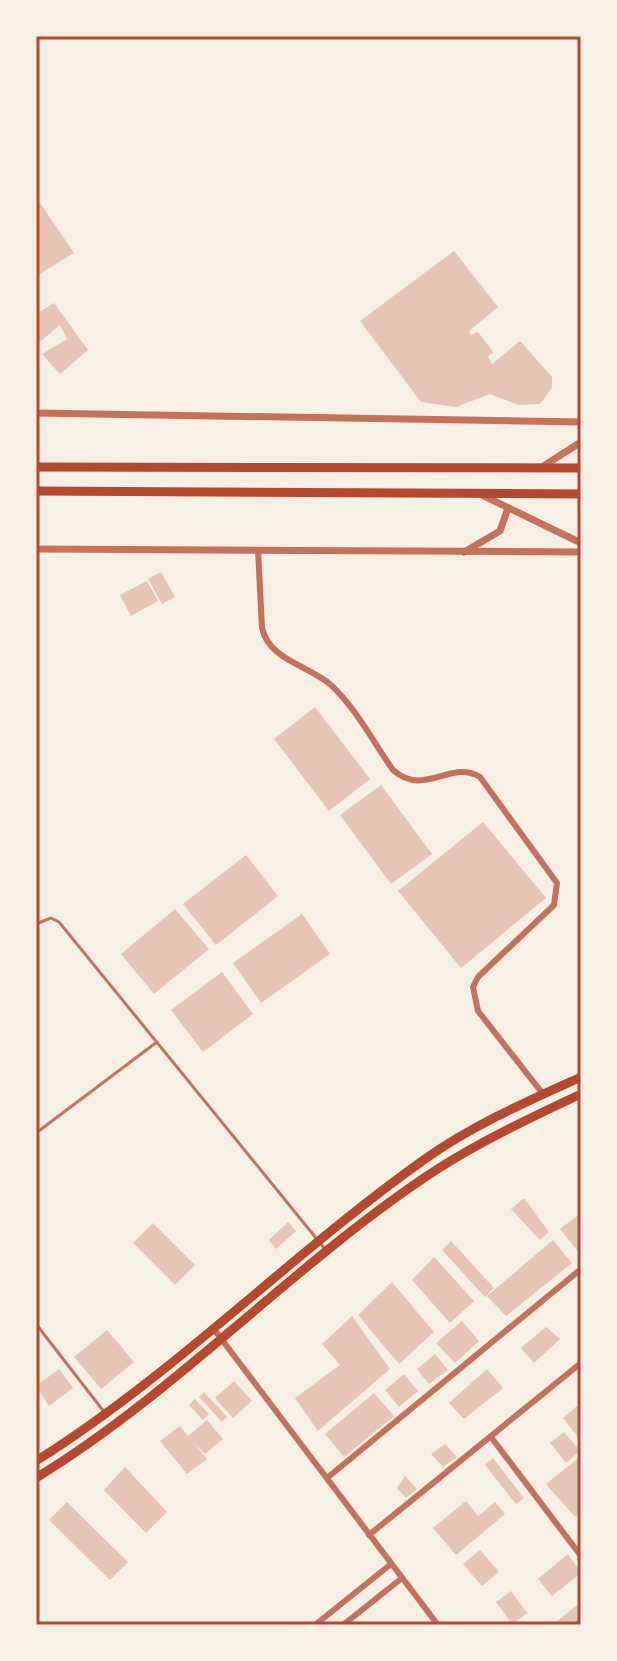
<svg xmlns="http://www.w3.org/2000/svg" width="617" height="1661" viewBox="0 0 617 1661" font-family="'Nunito Sans',sans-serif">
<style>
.building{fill:#e6c5b7}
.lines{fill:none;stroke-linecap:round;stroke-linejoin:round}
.service{stroke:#c5725c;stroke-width:3}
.minor{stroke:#c5725c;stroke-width:6}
.tertiary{stroke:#c5725c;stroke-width:7}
.primary{stroke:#b5482f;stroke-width:9}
.neatline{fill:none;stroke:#b5482f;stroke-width:3}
</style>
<rect width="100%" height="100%" fill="#f6efe4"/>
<g class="building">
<polygon points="36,197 74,253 36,276"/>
<polygon points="454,251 498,307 469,331 471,335 478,332 494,353 488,356 492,364 520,341 552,377 552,388 540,404 518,405 490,394 456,407 421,402 360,321"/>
<polygon points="54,303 88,350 60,374 42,354 67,339 60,325 36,345 36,314"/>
<polygon points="161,572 175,597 162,604 148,579"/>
<polygon points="147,581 158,601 131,616 120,595"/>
<polygon points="315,707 370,779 329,811 274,739"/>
<polygon points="381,785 432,854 391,884 340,815"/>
<polygon points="483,822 546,898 461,968 398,891"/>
<polygon points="246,855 278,896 216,945 183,904"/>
<polygon points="175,909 209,949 154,994 121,954"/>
<polygon points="302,914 330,954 261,1003 233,963"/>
<polygon points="222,972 253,1014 203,1052 171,1010"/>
<polygon points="524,1198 549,1232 540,1240 511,1209"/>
<polygon points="581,1213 581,1255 560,1229"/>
<polygon points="288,1222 296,1231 276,1249 269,1240"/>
<polygon points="153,1223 195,1265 175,1285 133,1243"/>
<polygon points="553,1240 572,1263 506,1316 487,1296"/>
<polygon points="451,1241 494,1288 485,1297 442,1250"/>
<polygon points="434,1257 474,1301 450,1323 412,1280"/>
<polygon points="392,1282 434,1332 399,1364 358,1315"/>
<polygon points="352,1316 390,1369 318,1431 295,1398 340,1365 322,1344"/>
<polygon points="462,1321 479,1341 455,1363 436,1343"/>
<polygon points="546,1327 560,1339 534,1363 521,1348"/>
<polygon points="107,1330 134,1362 101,1389 74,1357"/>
<polygon points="435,1354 448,1370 429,1384 417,1369"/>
<polygon points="59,1369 73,1388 49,1406 36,1386"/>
<polygon points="487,1369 503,1388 464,1419 449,1403"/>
<polygon points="404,1374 418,1391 399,1407 385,1390"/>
<polygon points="234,1381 252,1401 233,1418 215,1398"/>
<polygon points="204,1392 227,1417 222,1422 199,1397"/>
<polygon points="374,1393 394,1416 344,1457 325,1434"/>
<polygon points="195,1399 209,1414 203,1420 189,1405"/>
<polygon points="577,1406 581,1411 581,1441 563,1418"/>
<polygon points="207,1420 223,1439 205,1454 194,1443 207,1459 187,1474 160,1441 180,1426 188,1436"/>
<polygon points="564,1432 580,1451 566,1463 550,1443"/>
<polygon points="445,1444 457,1457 443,1467 431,1454"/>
<polygon points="581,1456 581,1512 575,1517 546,1484"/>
<polygon points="493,1458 524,1498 516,1504 485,1465"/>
<polygon points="125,1467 167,1512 146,1533 104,1490"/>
<polygon points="405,1476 417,1489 406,1498 397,1488"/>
<polygon points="466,1501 478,1516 495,1502 505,1514 456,1555 433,1528"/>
<polygon points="67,1502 128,1562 110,1580 49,1520"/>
<polygon points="480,1550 499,1572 482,1586 463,1564"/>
<polygon points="568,1554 581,1573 552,1596 538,1579"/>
<polygon points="511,1591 527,1613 512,1624 496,1602"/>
<polygon points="581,1602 581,1625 552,1625"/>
</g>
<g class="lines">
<g class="service">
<polyline points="36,924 51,918 59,922 325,1249"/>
<polyline points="36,1133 157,1042"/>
<polyline points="36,1324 105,1413"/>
</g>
<g class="minor">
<path d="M258,550l4,78c7,32 46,37 69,57 24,22 43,58 62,85 32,28 57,-11 87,7l77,106 -3,22 -76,72 -5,10 5,24 65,83"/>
<polyline points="213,1328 438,1625"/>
<polyline points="491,1437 581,1556"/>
<polyline points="327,1478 581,1269"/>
<polyline points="369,1535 581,1363"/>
<polyline points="315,1625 391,1564"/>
<polyline points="343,1625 402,1578"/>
</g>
<g class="tertiary">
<polyline points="36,413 581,422"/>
<polyline points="542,467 581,442"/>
<polyline points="482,495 581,543"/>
<polyline points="36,549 581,552"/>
<polyline points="464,552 500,531 508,508"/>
</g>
<g class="primary">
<polyline points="36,467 581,468"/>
<polyline points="36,491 581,494"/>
<path d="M36,1461c139,-87 255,-207 389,-302 48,-34 103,-58 156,-82"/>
<path d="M36,1478c144,-88 259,-216 400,-308 45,-29 96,-53 145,-76"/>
</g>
</g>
<rect width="617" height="1661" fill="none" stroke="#f6efe4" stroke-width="76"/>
<rect x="38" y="38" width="541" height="1585" class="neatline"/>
</svg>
